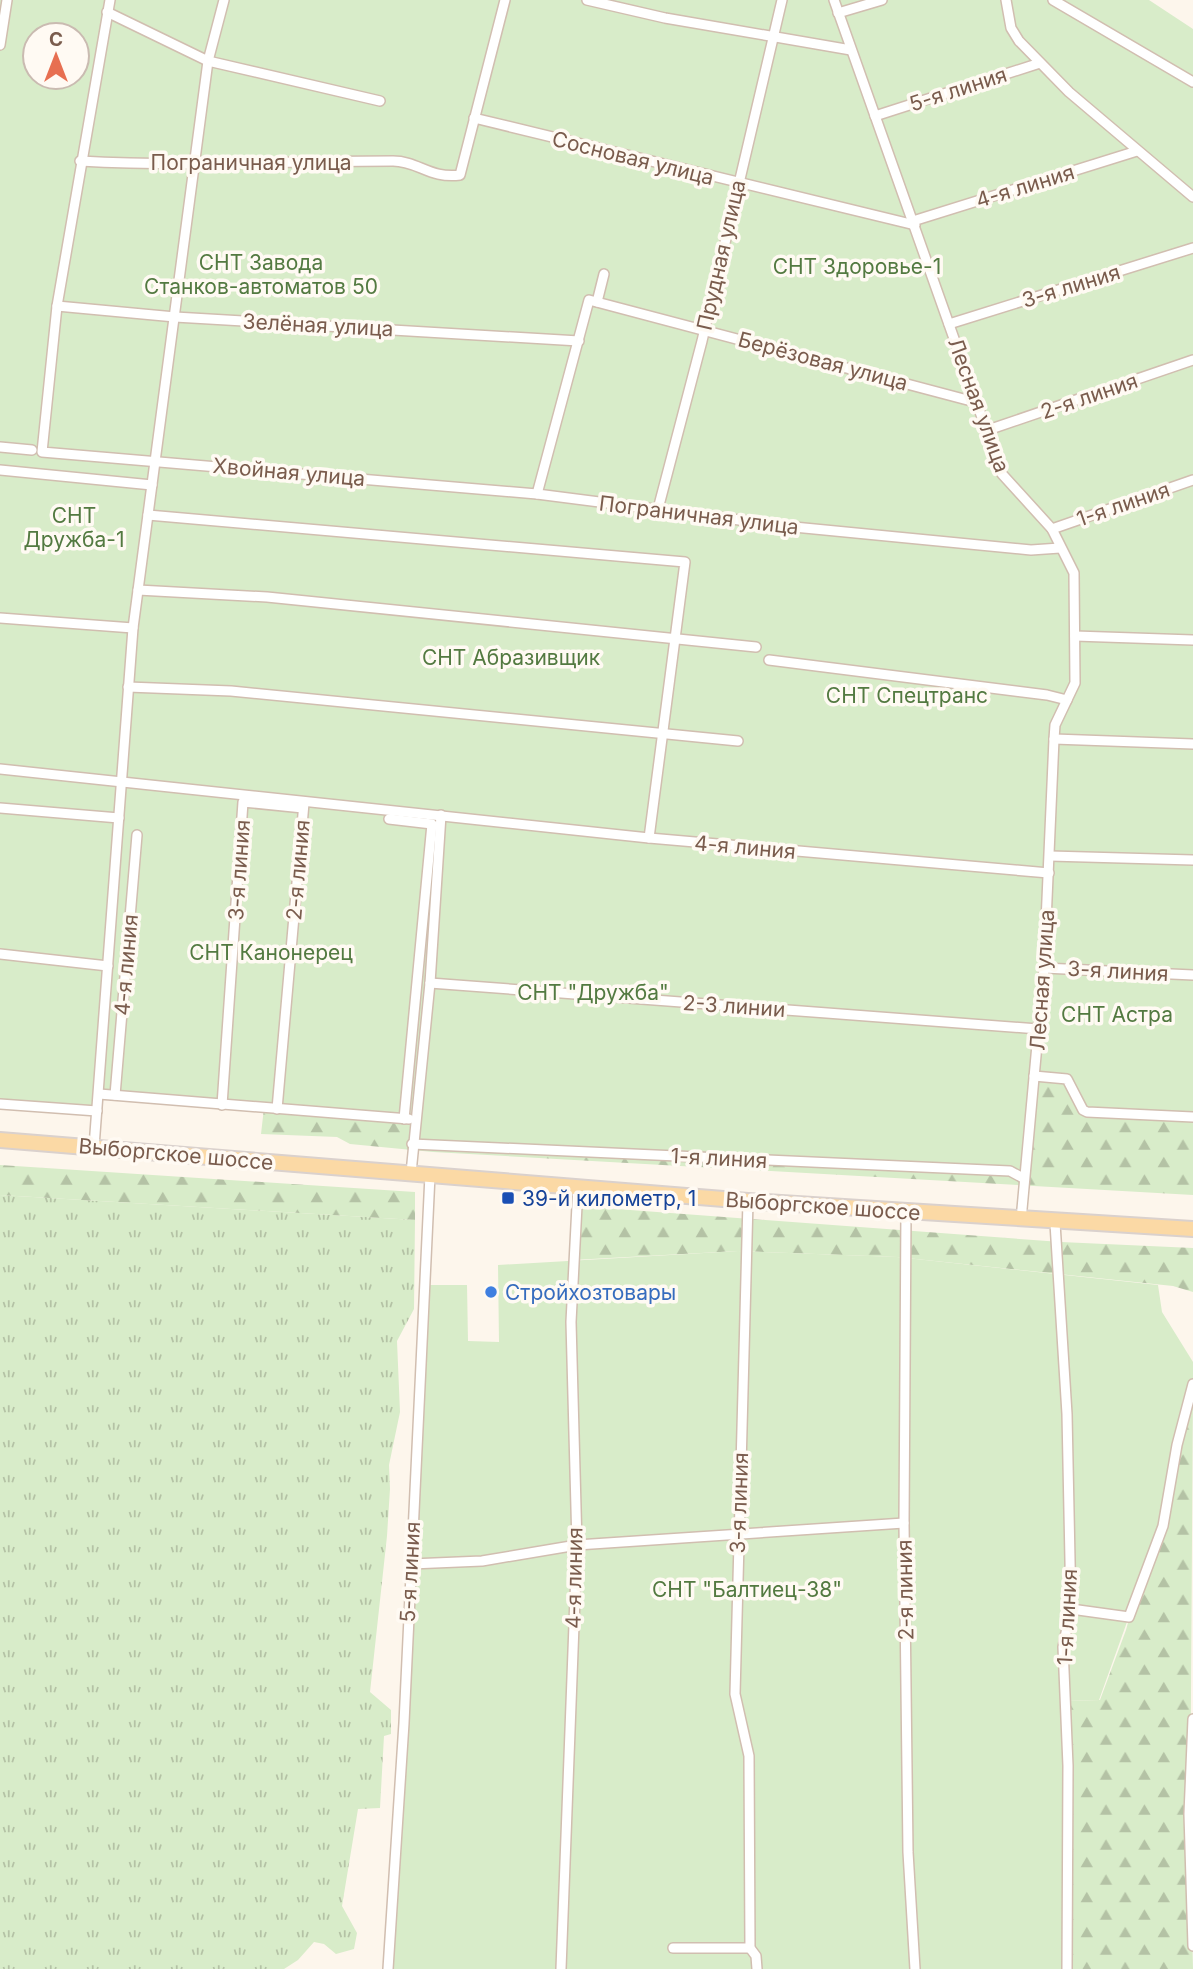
<svg xmlns="http://www.w3.org/2000/svg" width="1193" height="1969" viewBox="0 0 1193 1969" font-family="Inter,sans-serif">
<style>
.grass{fill:url(#grass-tufts)}
.forest{fill:url(#forest-firs)}
.garden{fill:#d8ecc9;fill-rule:evenodd}
.lines{fill:none;stroke-linecap:round;stroke-linejoin:round}
.minor-casing{stroke:#d1beb0;stroke-width:12}
.primary-casing{stroke:#dad1cd;stroke-width:18}
.minor{stroke:#fff;stroke-width:9}
.primary{stroke:#fbd9a5;stroke-width:14}
.transit-dot{fill:#1a4fb4;stroke:#fffaf3;stroke-width:2.5}
.shop-dot{fill:#3f7fe0;stroke:#fffaf3;stroke-width:2.5}
.labels{text-anchor:middle;dominant-baseline:central;stroke-width:7;stroke-linejoin:round;paint-order:stroke}
.street-label{font-size:21px;fill:#7a5c4d;stroke:#fffaf3}
.park-label{font-size:21px;fill:#537a41;stroke:#fffaf3}
.transit-label{font-size:21px;fill:#164399;stroke:#fffaf3;text-anchor:start}
.shop-label{font-size:21px;fill:#366cbe;stroke:#fffaf3;text-anchor:start}
</style>
<defs>
<pattern id="grass-tufts" width="24" height="20" patternUnits="userSpaceOnUse" patternTransform="scale(1.75)"><rect width="24" height="20" fill="#d8ecc9"/><path d="M3 7l-1-3M5 7V3M7 7l1-3M15 17l-1-3M17 17v-4M19 17l1-3" fill="none" stroke="#b4c2a5"/></pattern>
<pattern id="forest-firs" width="22" height="20" patternUnits="userSpaceOnUse" patternTransform="scale(1.75)"><rect width="22" height="20" fill="#d8ecc9"/><path d="M5 1l3.5 6h-7zM16 11l3.5 6h-7z" fill="#b4c2a5"/></pattern>
</defs>
<rect width="100%" height="100%" fill="#fdf6ec"/>
<polygon class="grass" points="0,1195 415,1220 414,1309 397,1341 400,1412 389,1465 390,1489 387,1536 370,1692 391,1710 391,1734 384,1736 380,1808 358,1809 342,1906 357,1933 354,1949 336,1954 324,1944 314,1942 298,1960 284,1969 0,1969"/>
<g class="forest">
<polygon points="1034,1078 1067,1079 1193,1117 1193,1195 433,1152 350,1144 337,1137 261,1134 264,1108"/>
<polygon points="0,1165 415,1192 415,1220 0,1195"/>
<polygon points="577,1206 1061,1242 1193,1248 1193,1292 1173,1286 897,1257 738,1251 573,1260"/>
<polygon points="1193,1384 1190,1850 1193,1969 1067,1969 1065,1701 1100,1700 1126,1630"/>
</g>
<g class="garden">
<path d="M0,0h1149l44,29v1088l-106,-5 -17,-29 -35,-5 -12,99 -13,-6 -598,-28 2,-24 -315,-27 -2,17 -97,-6zM35,35h42v42h-42z"/>
<polygon points="738,1251 897,1257 1158,1285 1162,1312 1193,1362 1193,1384 1164,1519 1099,1700 1065,1701 1067,1969 388,1969 425,1285 467,1285 468,1341 499,1342 498,1265"/>
</g>
<g class="lines">
<defs>
<g id="minor">
<polyline points="110,0 57,306 42,452 537,494"/>
<polyline points="587,0 665,18 851,50"/>
<polyline points="834,0 1002,474 1052,529 1074,573 1075,683 1055,725 1054,739 1044,968 1021,1220"/>
<polyline points="1006,0 1011,28 1019,41 1069,92 1193,197"/>
<polyline points="1053,0 1193,82"/>
<polyline points="107,12 208,61 380,101"/>
<polyline points="838,13 882,0"/>
<polyline points="0,45 7,0"/>
<polyline points="875,116 1040,63"/>
<polyline points="474,118 915,225"/>
<path d="M80,161c105,6 209,0 313,0 25,0 37,18 67,14l45,-175"/>
<polyline points="913,221 1137,151"/>
<polyline points="597,302 604,274"/>
<polyline points="57,306 175,317 579,341"/>
<polyline points="949,324 1193,248"/>
<polyline points="975,402 589,300 537,494 794,527 1031,550 1060,548"/>
<polyline points="985,431 1193,360"/>
<polyline points="0,447 32,450"/>
<polyline points="0,470 152,485"/>
<polyline points="658,509 702,341 782,0"/>
<polyline points="148,515 685,562 649,838"/>
<polyline points="1052,529 1193,480"/>
<polyline points="138,590 267,597 756,647"/>
<polyline points="0,618 133,628"/>
<polyline points="1075,636 1193,640"/>
<polyline points="769,660 1047,695 1067,700"/>
<polyline points="128,687 231,691 738,741"/>
<polyline points="1054,739 1193,744"/>
<polyline points="0,769 649,838 1049,873"/>
<polyline points="0,808 119,818"/>
<polyline points="389,819 432,824 404,1119"/>
<polyline points="1050,856 1193,860"/>
<polyline points="0,954 108,966"/>
<polyline points="1044,968 1193,975"/>
<polyline points="430,983 1038,1029"/>
<polyline points="1034,1076 1067,1079 1083,1110 1087,1112 1193,1117"/>
<polyline points="99,1094 409,1119"/>
<polyline points="115,1095 137,835"/>
<polyline points="0,1104 97,1111"/>
<polyline points="222,1105 243,802 303,808"/>
<polyline points="277,1109 304,803"/>
<polyline points="412,1144 1010,1171 1023,1178"/>
<polyline points="94,1147 133,628 208,61 224,0"/>
<polyline points="411,1173 430,983 441,815"/>
<polyline points="748,1201 735,1694 749,1756 750,1948 756,1956 757,1969"/>
<polyline points="906,1211 904,1523 908,1852 915,1969"/>
<polyline points="1055,1223 1067,1414 1071,1609 1063,1647 1068,1766 1067,1969"/>
<polyline points="411,1564 482,1561 577,1545 904,1523"/>
<polyline points="1071,1609 1129,1617 1163,1526 1177,1445 1193,1384"/>
<polyline points="1193,1719 1189,1814 1193,1946"/>
<polyline points="673,1948 750,1948"/>
<polyline points="388,1969 404,1723 430,1175"/>
<polyline points="561,1969 577,1545 571,1322 578,1186"/>
</g>
<polyline id="primary" points="0,1140 748,1201 1193,1229"/>
</defs>
<use href="#minor" class="minor-casing"/>
<use href="#primary" class="primary-casing"/>
<use href="#minor" class="minor"/>
<use href="#primary" class="primary"/>
</g>
<rect class="transit-dot" x="501" y="1191" width="14" height="14" rx="3.5"/>
<circle class="shop-dot" cx="491" cy="1292" r="7"/>
<g class="labels">
<g class="street-label">
<text transform="translate(958 89) rotate(-18)">5-я линия</text>
<text transform="translate(633 158) rotate(14)">Сосновая улица</text>
<text x="251" y="162">Пограничная улица</text>
<text transform="translate(1025 186) rotate(-17)">4-я линия</text>
<text transform="translate(721 255) rotate(-77)">Прудная улица</text>
<text transform="translate(1071 286) rotate(-17)">3-я линия</text>
<text transform="translate(318 325) rotate(3)">Зелёная улица</text>
<text transform="translate(823 361) rotate(15)">Берёзовая улица</text>
<text transform="translate(1089 396) rotate(-19)">2-я линия</text>
<text transform="translate(979 405) rotate(70)">Лесная улица</text>
<text transform="translate(289 472) rotate(5)">Хвойная улица</text>
<text transform="translate(1123 504) rotate(-19)">1-я линия</text>
<text transform="translate(699 515) rotate(7)">Пограничная улица</text>
<text transform="translate(745 847) rotate(5)">4-я линия</text>
<text transform="translate(239 870) rotate(-86)">3-я линия</text>
<text transform="translate(298 870) rotate(-85)">2-я линия</text>
<text transform="translate(126 965) rotate(-85)">4-я линия</text>
<text transform="translate(1118 971) rotate(3)">3-я линия</text>
<text transform="translate(1042 980) rotate(-86)">Лесная улица</text>
<text transform="translate(734 1006) rotate(4)">2-3 линии</text>
<text transform="translate(176 1154) rotate(5)">Выборгское шоссе</text>
<text transform="translate(719 1158) rotate(3)">1-я линия</text>
<text transform="translate(823 1206) rotate(4)">Выборгское шоссе</text>
<text transform="translate(739 1503) rotate(-88)">3-я линия</text>
<text transform="translate(410 1572) rotate(-87)">5-я линия</text>
<text transform="translate(574 1578) rotate(-89)">4-я линия</text>
<text transform="translate(905 1590) rotate(-91)">2-я линия</text>
<text transform="translate(1067 1617) rotate(-87)">1-я линия</text>
</g>
<g class="park-label">
<text x="261" y="262">СНТ Завода<tspan x="261" dy="24">Станков-автоматов 50</tspan></text>
<text x="857" y="266">СНТ Здоровье-1</text>
<text x="74" y="515">СНТ<tspan x="74" dy="24">Дружба-1</tspan></text>
<text x="511" y="657">СНТ Абразивщик</text>
<text x="907" y="695">СНТ Спецтранс</text>
<text x="271" y="952">СНТ Канонерец</text>
<text x="593" y="992">СНТ "Дружба"</text>
<text x="1117" y="1014">СНТ Астра</text>
<text x="747" y="1589">СНТ "Балтиец-38"</text>
</g>
<g class="transit-label">
<text x="522" y="1198">39-й километр, 1</text>
</g>
<g class="shop-label">
<text x="505" y="1292">Стройхозтовары</text>
</g>
</g>
<g transform="translate(56 56)"><circle r="33" fill="#fffaf3" stroke="#cabbb1" stroke-width="2"/>
<path d="M0-5L12 26L0 18L-12 26Z" fill="#e76f51"/>
<text y="-10" font-size="19" font-weight="bold" text-anchor="middle" fill="#7a5c4d">С</text>
</g>
</svg>
